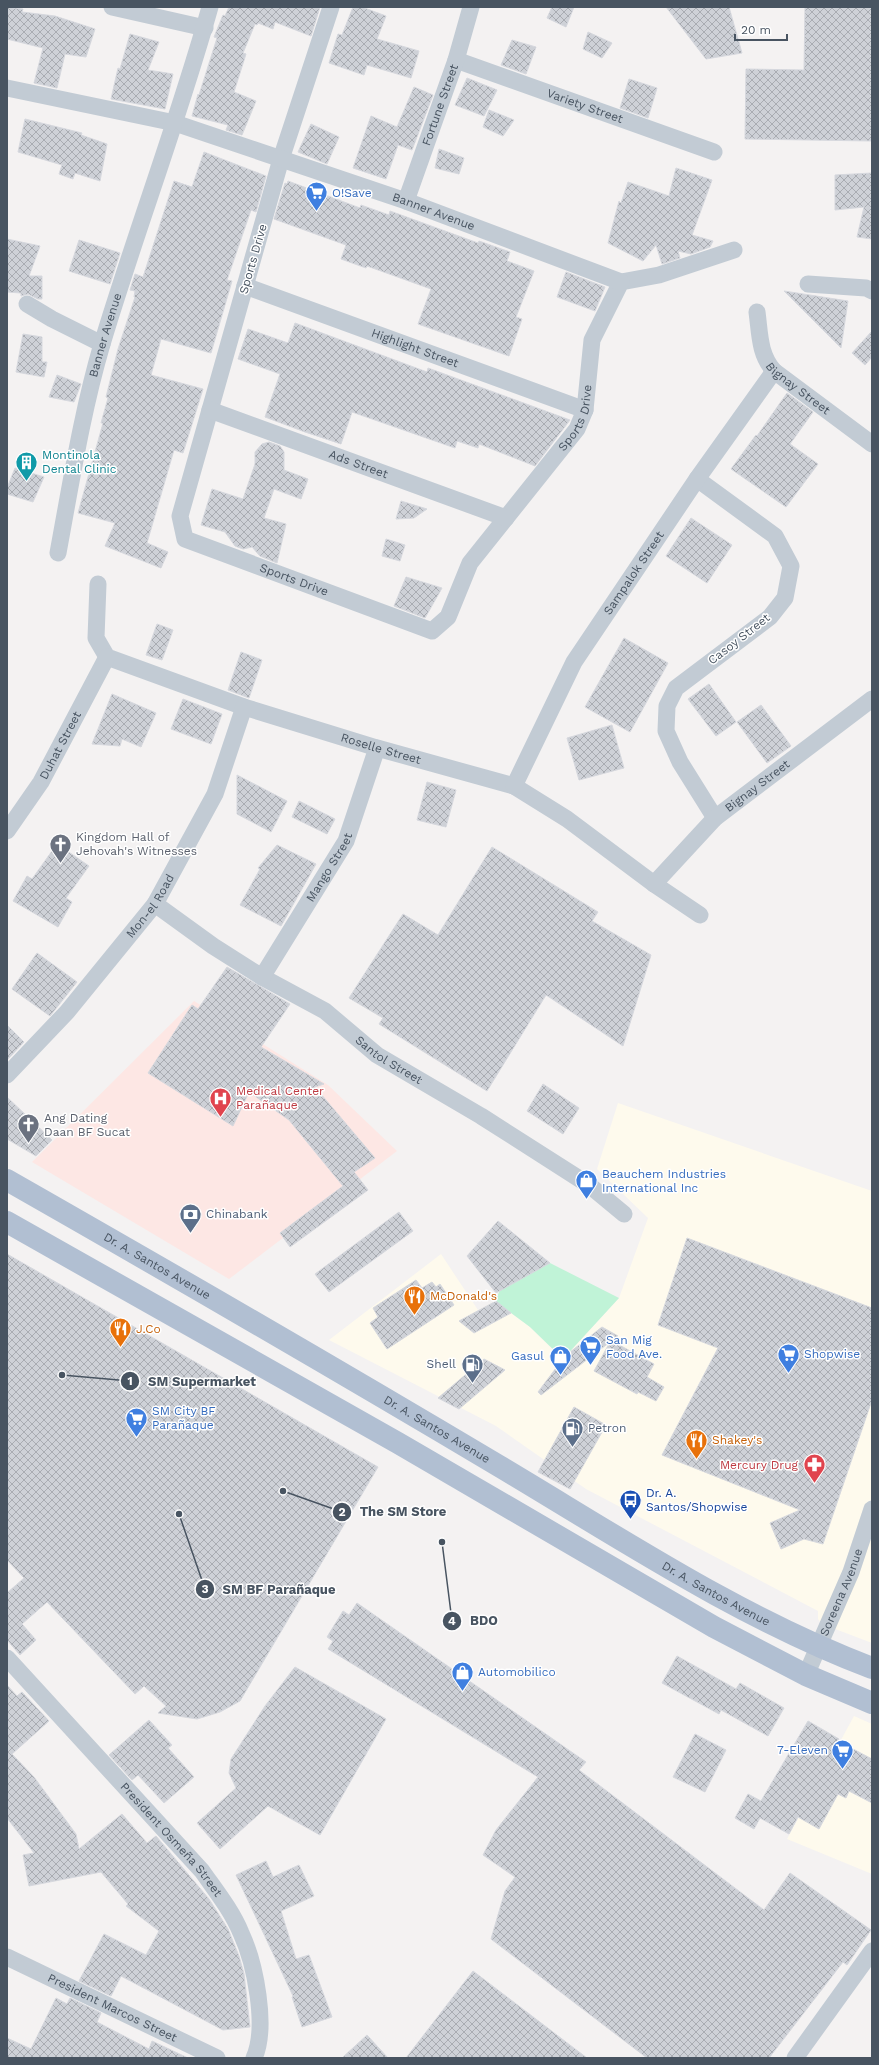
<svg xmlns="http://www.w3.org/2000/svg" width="879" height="2065" viewBox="0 0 879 2065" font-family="'Work Sans',sans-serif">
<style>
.commercial{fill:#fefaed}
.medical{fill:#fde7e4}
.green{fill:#c0f3d7}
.building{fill:url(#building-cross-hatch);stroke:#d6d8de}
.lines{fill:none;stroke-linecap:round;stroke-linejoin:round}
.minor{stroke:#c2cbd4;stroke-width:17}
.primary{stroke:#b1bfd2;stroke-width:22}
.labels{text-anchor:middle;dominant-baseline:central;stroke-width:3;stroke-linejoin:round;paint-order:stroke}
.street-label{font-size:12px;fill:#485461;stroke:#fff}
.shop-label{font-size:12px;fill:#366cbe;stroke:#fff;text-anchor:start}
.culture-label{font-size:12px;fill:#0d838f;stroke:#fff;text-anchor:start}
.worship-label{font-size:12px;fill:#5b616d;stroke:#fff;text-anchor:start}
.health-label{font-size:12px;fill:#be3a42;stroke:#fff;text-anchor:start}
.service-label{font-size:12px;fill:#4e5e75;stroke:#fff;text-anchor:start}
.food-label{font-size:12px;fill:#c56008;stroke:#fff;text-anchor:start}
.transit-label{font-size:12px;fill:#164399;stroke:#fff;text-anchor:start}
.leader{fill:none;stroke:#485461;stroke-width:1.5}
.callout-dot{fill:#485461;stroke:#fff;stroke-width:1.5}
.mark-label{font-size:12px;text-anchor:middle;font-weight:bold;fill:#fff}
.callout-label{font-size:13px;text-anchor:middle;font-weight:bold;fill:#485461;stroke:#fff;stroke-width:3;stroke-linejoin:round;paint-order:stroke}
</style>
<defs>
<pattern id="building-cross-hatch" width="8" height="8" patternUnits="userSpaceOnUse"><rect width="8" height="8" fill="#ced1d7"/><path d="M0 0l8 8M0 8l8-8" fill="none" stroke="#a9acb2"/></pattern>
</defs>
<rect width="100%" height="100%" fill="#f4f2f2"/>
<g class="commercial">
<polygon points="618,1103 872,1191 872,1643 822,1624 818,1619 818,1611 586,1489 496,1426 329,1340 441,1254 478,1310 495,1301 530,1327 563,1359 619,1298 648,1218 597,1169"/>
<polygon points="854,1716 872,1724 872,1874 787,1839"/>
</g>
<polygon class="medical" points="194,1001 328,1085 397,1151 229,1279 32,1162"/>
<polygon class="green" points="550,1263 619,1298 563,1359 530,1327 495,1301 500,1290"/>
<g class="building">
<polygon points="7,7 23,9 22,12 55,16 95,29 86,57 65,54 57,88 34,83 43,48 7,39"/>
<polygon points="229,7 320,7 311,36 275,22 273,29 258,23 257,25 255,24 243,53 246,54 234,92 256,101 242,135 226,130 228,125 192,116 198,94 199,95 217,38 214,37 223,15 225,16"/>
<polygon points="353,7 362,7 386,16 377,39 419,51 411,78 367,65 364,75 329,63 338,34 342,35"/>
<polygon points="552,7 574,7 566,27 547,18"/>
<polygon points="666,7 729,7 742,53 706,59"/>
<polygon points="805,7 872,7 872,141 745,139 746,69 804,70"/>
<polygon points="588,32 612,43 602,58 583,49"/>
<polygon points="130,34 159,42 148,70 173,74 165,109 111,99 118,68 120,69"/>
<polygon points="512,40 536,47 526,74 501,65"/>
<polygon points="467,78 497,90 484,116 455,105"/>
<polygon points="629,79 657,88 648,118 620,108"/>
<polygon points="414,87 433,95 412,150 398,145 386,179 353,168 371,116 397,127"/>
<polygon points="489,110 514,120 503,136 483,127"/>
<polygon points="25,119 82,133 81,135 107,144 100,181 75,173 73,179 59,174 62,165 18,152"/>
<polygon points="311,124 339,137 327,164 298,152"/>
<polygon points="439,149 464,158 459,174 435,168"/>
<polygon points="204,152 266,176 256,212 251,210 227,280 232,281 211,353 161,339 151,375 203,389 183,453 174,450 147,543 168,552 161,568 105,546 115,523 78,513 103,423 101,423 108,398 106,397 118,349 135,297 134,297 135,291 130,290 135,274 143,277 174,181 192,187"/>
<polygon points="676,168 712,180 692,235 713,241 710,247 691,254 678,251 680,258 662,264 656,245 643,261 608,243 619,201 621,203 628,182 669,196"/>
<polygon points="872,173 872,239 857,237 864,207 835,210 835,175"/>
<polygon points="288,181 360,208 361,205 389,215 390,211 478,243 479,241 510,252 507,261 534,271 516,317 522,319 509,356 418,324 431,289 367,266 366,268 341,259 346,245 274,219 285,183 287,184"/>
<polygon points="7,239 40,246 29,276 42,276 42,299 38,299 28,294 21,296 21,293 7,292"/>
<polygon points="79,240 120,253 110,284 69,271"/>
<polygon points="566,272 605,287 595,311 557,297"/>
<polygon points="784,291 848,301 841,348"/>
<polygon points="295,323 427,372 428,368 570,420 535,466 479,444 478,448 457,441 455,448 352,412 341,444 305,432 265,417 280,374 238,359 248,329 288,343"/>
<polygon points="872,331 872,357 865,365 852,353"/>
<polygon points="23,334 42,337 42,362 47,362 44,377 16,372"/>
<polygon points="57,375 81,384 74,402 49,397"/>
<polygon points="787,393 813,412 790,444 818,464 786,507 731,469 756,435 757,436"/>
<polygon points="269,442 280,446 284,452 284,470 308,479 301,499 274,489 264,518 286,524 277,563 260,556 252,547 243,549 235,546 225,532 201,525 212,489 243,499 255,464 255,452 262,444"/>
<polygon points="15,468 44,477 33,502 7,494 7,488"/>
<polygon points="401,501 427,509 414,518 396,519"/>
<polygon points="691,518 732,545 707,583 666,556"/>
<polygon points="386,539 405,545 400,561 382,556"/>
<polygon points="406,577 442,588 425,618 394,606"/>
<polygon points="157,624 173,630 162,660 146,655"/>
<polygon points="624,638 668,663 630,732 585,707"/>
<polygon points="241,652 262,660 249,698 228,690"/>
<polygon points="709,684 736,722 716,736 688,699"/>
<polygon points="112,694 156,713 141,747 122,739 120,746 92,744"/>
<polygon points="183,699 222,714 211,744 171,729"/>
<polygon points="761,705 791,746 767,763 737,722"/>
<polygon points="612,725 624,768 579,780 567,738"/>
<polygon points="237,775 287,801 271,832 237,814"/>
<polygon points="427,782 456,790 446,827 417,820"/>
<polygon points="299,801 335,819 327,834 292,817"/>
<polygon points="57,844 89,866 66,898 72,902 58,927 13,901 27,876 32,879"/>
<polygon points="277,845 316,864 281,926 240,905 260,869 258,868"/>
<polygon points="492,847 598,912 592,921 651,955 623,1046 546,995 487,1091 379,1024 383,1018 349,998 403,914 438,935"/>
<polygon points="37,953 77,982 50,1016 12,989"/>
<polygon points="227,967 290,1004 261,1047 324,1084 315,1087 375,1158 354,1172 368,1190 290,1247 280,1233 343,1186 289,1120 249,1092 233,1126 148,1073 192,1005 198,1009"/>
<polygon points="7,1025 24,1042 7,1060"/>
<polygon points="543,1084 579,1108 563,1134 527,1111"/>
<polygon points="7,1097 52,1140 36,1156 7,1139"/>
<polygon points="399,1212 413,1231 329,1292 315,1274"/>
<polygon points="498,1221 550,1263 496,1293 467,1256"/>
<polygon points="687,1238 872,1308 872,1400 823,1544 804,1539 781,1549 770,1523 800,1510 662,1455 718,1348 658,1325"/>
<polygon points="7,1254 378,1467 240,1701 220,1712 197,1719 158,1713 166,1706 144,1686 135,1694 47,1602 22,1624 36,1640 20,1655 7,1640 7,1593 24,1578 7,1560"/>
<polygon points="416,1280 422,1288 432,1282 436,1287 440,1284 454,1305 387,1349 370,1323 378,1317 373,1308"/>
<polygon points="496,1301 511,1313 474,1333 459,1321"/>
<polygon points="602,1327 618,1336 612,1341 654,1364 647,1377 664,1387 656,1401 638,1392 637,1394 594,1371 610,1342 541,1395 538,1392 565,1356"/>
<polygon points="484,1359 505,1370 459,1409 438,1398"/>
<polygon points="574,1407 606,1425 570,1489 538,1472"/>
<polygon points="357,1603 586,1762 579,1770 764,1910 790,1873 871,1930 847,1965 843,1962 769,2058 647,2058 491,1939 505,1891 515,1877 483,1855 496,1830 538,1777 328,1649 333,1641 327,1637 343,1611 349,1615"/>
<polygon points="677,1656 736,1689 740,1683 784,1708 768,1736 721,1710 719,1714 662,1683"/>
<polygon points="295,1667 386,1719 320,1835 268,1806 220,1849 197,1823 236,1788 229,1773 231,1759 265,1706"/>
<polygon points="7,1685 17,1696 22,1692 49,1721 12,1754 34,1777 76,1834 79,1849 122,1814 147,1843 156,1836 209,1899 228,1929 239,1956 244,1974 250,2027 223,2030 121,1976 111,1996 79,1981 104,1934 146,1955 159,1931 126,1906 128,1904 101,1872 29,1886 23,1855 34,1853 7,1818"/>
<polygon points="149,1720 172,1745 168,1748 194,1777 164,1803 138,1775 132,1780 109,1755"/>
<polygon points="808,1721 839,1739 838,1741 872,1759 872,1803 849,1791 846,1798 838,1794 819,1829 798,1817 789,1834 760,1818 754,1829 735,1818 748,1794 761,1801"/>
<polygon points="695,1734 726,1750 705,1792 673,1777"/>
<polygon points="266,1861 273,1877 299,1865 314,1896 281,1911 296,1959 309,1955 332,2017 302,2027 292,1997 293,1996 236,1875"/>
<polygon points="473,1971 587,2058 406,2058"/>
<polygon points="56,1998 67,2004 70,1998 101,2013 97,2022 149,2049 152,2041 188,2058 7,2058 7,2038 31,2049"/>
<polygon points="367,2035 388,2058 342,2058"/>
</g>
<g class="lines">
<g class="minor">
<polyline points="112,7 205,28"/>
<path id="s1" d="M331,7l-50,152 -101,357 5,23 247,92 16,-14 22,-54 107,-134 8,-19 7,-70 29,-58 38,-7 75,-25"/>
<path id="s2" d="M456,60l258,92"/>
<path id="s3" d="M7,88l168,35 231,78 215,81"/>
<path id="s4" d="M406,201l50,-141 15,-53"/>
<polyline points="808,284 866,288 872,291"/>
<path id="s5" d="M245,286l340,124"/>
<polyline points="27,304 52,319 102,344"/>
<path id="s6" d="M757,312c3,22 2,42 17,59l98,73"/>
<path id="s7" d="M210,410l296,108"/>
<polyline points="697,479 775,536 791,566 785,598 770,617 676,688 667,706 666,731 680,762 715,818"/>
<path id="s8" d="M58,553c13,-70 24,-141 44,-209 34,-113 76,-223 108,-337"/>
<path id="s9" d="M98,584l-2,54 11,19 137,50 133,41 137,38 53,33 87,65 46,31"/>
<path id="s10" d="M514,786l60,-124 123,-183 77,-108"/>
<path id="s11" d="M7,831l34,-49 66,-125"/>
<path id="s12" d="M654,884l61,-66 157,-119"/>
<path id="s13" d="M155,904l58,42 49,31 63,34 52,44 104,61 108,69 35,29"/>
<path id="s14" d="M262,977l84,-136 31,-93"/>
<path id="s15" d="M7,1075l60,-63 88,-108 60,-110 29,-87"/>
<path id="s16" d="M7,1658l195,213c14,20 30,40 39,62 14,30 27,94 13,125"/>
<path id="s17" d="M806,1675l45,-103 21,-63"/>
<path id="s18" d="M7,1957l210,101"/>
<polyline points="795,2058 872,1951"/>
</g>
<g class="primary">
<path id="s19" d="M7,1180c165,94 329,189 492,286 121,72 241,152 373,202"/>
<polyline points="7,1222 398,1443 714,1627 806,1675 872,1703"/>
</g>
</g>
<defs>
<symbol id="supermarket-pin" viewBox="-11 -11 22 30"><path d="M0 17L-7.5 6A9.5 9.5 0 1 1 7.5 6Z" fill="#3f7fe0" stroke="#fff"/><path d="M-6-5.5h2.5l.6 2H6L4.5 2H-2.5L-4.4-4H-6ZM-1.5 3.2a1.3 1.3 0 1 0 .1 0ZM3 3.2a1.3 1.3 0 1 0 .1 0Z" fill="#fff"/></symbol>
<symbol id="building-pin" viewBox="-11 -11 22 30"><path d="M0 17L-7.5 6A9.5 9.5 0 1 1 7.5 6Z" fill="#0f9aa8" stroke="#fff"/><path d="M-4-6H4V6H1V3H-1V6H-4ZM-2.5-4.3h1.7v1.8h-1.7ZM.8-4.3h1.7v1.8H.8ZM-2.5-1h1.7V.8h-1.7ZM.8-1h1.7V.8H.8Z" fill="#fff"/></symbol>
<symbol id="church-pin" viewBox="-11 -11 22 30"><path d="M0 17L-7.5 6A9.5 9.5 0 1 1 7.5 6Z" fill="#6b7280" stroke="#fff"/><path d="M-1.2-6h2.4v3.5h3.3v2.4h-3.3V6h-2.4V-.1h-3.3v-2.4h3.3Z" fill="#fff"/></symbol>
<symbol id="hospital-pin" viewBox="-11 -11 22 30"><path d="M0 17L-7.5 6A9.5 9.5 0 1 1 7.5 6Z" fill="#e0444e" stroke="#fff"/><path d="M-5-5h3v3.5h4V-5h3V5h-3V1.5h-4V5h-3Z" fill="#fff"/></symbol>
<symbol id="shop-pin" viewBox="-11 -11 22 30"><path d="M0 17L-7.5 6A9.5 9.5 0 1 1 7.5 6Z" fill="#3f7fe0" stroke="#fff"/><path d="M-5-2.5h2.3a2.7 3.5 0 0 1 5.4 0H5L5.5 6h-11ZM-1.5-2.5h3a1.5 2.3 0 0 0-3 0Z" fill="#fff"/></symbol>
<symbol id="bank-pin" viewBox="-11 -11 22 30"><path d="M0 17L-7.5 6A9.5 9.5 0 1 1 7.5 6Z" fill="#5c6f8a" stroke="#fff"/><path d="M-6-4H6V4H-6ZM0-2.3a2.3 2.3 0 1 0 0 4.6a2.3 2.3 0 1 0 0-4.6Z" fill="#fff"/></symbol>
<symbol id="restaurant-pin" viewBox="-11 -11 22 30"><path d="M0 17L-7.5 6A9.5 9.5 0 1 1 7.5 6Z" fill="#e8710a" stroke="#fff"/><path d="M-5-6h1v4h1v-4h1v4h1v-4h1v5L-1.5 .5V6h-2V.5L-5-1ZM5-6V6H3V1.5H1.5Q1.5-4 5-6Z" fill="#fff"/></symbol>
<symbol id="fuel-pin" viewBox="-11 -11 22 30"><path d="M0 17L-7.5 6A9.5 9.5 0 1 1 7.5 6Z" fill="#5c6f8a" stroke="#fff"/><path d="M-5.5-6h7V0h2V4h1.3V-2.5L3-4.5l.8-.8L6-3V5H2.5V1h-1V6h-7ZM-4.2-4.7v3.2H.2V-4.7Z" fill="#fff"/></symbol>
<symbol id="pharmacy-pin" viewBox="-11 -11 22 30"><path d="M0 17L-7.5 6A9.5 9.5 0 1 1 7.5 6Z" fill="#e0444e" stroke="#fff"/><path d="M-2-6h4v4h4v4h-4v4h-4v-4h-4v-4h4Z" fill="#fff"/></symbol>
<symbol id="bus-pin" viewBox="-11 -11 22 30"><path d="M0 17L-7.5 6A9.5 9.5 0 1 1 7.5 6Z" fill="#1a4fb4" stroke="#fff"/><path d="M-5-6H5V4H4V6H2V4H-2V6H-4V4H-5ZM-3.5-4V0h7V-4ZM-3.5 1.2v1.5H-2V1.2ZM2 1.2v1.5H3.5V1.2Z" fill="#fff"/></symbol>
</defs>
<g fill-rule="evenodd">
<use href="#supermarket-pin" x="304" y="180" width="25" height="34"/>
<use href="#building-pin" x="14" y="450" width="25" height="34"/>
<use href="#church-pin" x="48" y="832" width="25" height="34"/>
<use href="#hospital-pin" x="208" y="1086" width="25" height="34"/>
<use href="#church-pin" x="16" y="1112" width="25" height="34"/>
<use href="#shop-pin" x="574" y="1168" width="25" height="34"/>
<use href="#bank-pin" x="178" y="1202" width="25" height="34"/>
<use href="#restaurant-pin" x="402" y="1284" width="25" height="34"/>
<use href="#restaurant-pin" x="108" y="1316" width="25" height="34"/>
<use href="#supermarket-pin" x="578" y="1334" width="25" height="34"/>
<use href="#supermarket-pin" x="776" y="1342" width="25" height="34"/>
<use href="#shop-pin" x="548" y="1344" width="25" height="34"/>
<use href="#fuel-pin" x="460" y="1352" width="25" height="34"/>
<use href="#supermarket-pin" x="124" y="1406" width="25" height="34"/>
<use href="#fuel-pin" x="560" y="1416" width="25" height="34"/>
<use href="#restaurant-pin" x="684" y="1428" width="25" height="34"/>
<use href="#pharmacy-pin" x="802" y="1452" width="25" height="34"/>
<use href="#bus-pin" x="618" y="1488" width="25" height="34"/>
<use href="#shop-pin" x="450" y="1660" width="25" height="34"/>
<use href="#supermarket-pin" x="830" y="1738" width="25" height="34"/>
</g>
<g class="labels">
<g class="street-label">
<text stroke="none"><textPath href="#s4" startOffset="102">Fortune Street</textPath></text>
<text stroke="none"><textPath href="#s2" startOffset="137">Variety Street</textPath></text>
<text stroke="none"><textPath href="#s3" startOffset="445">Banner Avenue</textPath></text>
<text transform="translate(253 259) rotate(-74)">Sports Drive</text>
<text stroke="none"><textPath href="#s8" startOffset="223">Banner Avenue</textPath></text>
<text stroke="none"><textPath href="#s5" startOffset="181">Highlight Street</textPath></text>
<text stroke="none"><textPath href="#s6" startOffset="92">Bignay Street</textPath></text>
<text stroke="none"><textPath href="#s1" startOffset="1079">Sports Drive</textPath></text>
<text stroke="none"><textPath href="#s7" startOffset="158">Ads Street</textPath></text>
<text stroke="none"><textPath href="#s10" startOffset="245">Sampalok Street</textPath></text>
<text stroke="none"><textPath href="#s1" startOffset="671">Sports Drive</textPath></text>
<text transform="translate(739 639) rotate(-38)">Casoy Street</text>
<text stroke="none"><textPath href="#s11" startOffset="101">Duhat Street</textPath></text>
<text stroke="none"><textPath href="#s9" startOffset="365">Roselle Street</textPath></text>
<text stroke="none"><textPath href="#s12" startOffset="143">Bignay Street</textPath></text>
<text stroke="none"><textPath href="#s14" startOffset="129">Mango Street</textPath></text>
<text stroke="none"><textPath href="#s15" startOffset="222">Mon-el Road</textPath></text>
<text stroke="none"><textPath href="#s13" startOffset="282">Santol Street</textPath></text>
<text stroke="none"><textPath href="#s19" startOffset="173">Dr. A. Santos Avenue</textPath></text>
<text stroke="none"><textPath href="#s19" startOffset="497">Dr. A. Santos Avenue</textPath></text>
<text stroke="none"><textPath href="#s19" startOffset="821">Dr. A. Santos Avenue</textPath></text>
<text stroke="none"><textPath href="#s17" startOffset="90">Soreena Avenue</textPath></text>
<text stroke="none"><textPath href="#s16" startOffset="245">President Osmeña Street</textPath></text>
<text stroke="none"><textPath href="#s18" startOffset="117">President Marcos Street</textPath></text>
</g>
<g class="shop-label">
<text x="332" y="193">O!Save</text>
<text x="602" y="1174">Beauchem Industries<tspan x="602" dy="14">International Inc</tspan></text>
<text x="606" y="1340">San Mig<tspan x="606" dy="14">Food Ave.</tspan></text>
<text x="804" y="1354">Shopwise</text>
<text x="544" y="1356" text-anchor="end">Gasul</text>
<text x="152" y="1411">SM City BF<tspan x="152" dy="14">Parañaque</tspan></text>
<text x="478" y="1672">Automobilico</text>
<text x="828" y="1750" text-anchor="end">7-Eleven</text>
</g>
<g class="culture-label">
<text x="42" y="455">Montinola<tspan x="42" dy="14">Dental Clinic</tspan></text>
</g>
<g class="worship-label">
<text x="76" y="837">Kingdom Hall of<tspan x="76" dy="14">Jehovah's Witnesses</tspan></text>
<text x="44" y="1118">Ang Dating<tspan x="44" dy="14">Daan BF Sucat</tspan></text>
</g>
<g class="health-label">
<text x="236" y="1091">Medical Center<tspan x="236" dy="14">Parañaque</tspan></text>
<text x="798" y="1465" text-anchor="end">Mercury Drug</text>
</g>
<g class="service-label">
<text x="206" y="1214">Chinabank</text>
<text x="456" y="1364" text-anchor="end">Shell</text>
<text x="588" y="1428">Petron</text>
</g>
<g class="food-label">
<text x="430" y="1296">McDonald's</text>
<text x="136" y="1329">J.Co</text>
<text x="712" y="1440">Shakey's</text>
</g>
<g class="transit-label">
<text x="646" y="1493">Dr. A.<tspan x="646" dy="14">Santos/Shopwise</tspan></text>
</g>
</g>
<path class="leader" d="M62 1375L130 1381M283 1491L342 1512M179 1514L205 1589M442 1542L452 1621"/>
<g class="callout-dot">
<circle cx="62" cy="1375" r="4"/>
<circle cx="283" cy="1491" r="4"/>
<circle cx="179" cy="1514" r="4"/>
<circle cx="442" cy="1542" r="4"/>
<circle cx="130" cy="1381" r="10"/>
<circle cx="342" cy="1512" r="10"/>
<circle cx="205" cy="1589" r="10"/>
<circle cx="452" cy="1621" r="10"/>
</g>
<g class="mark-label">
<text x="130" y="1385">1</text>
<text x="342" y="1516">2</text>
<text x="205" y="1593">3</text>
<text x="452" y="1625">4</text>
</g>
<g class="callout-label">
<text x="202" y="1386">SM Supermarket</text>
<text x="403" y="1516">The SM Store</text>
<text x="279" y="1594">SM BF Parañaque</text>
<text x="484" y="1625">BDO</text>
</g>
<rect width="879" height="2065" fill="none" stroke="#485461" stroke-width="16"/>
<path d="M735 34v6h52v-6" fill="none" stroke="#485461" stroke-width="2"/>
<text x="741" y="34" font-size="12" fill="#485461" stroke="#ffffff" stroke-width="3" paint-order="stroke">20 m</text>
</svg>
